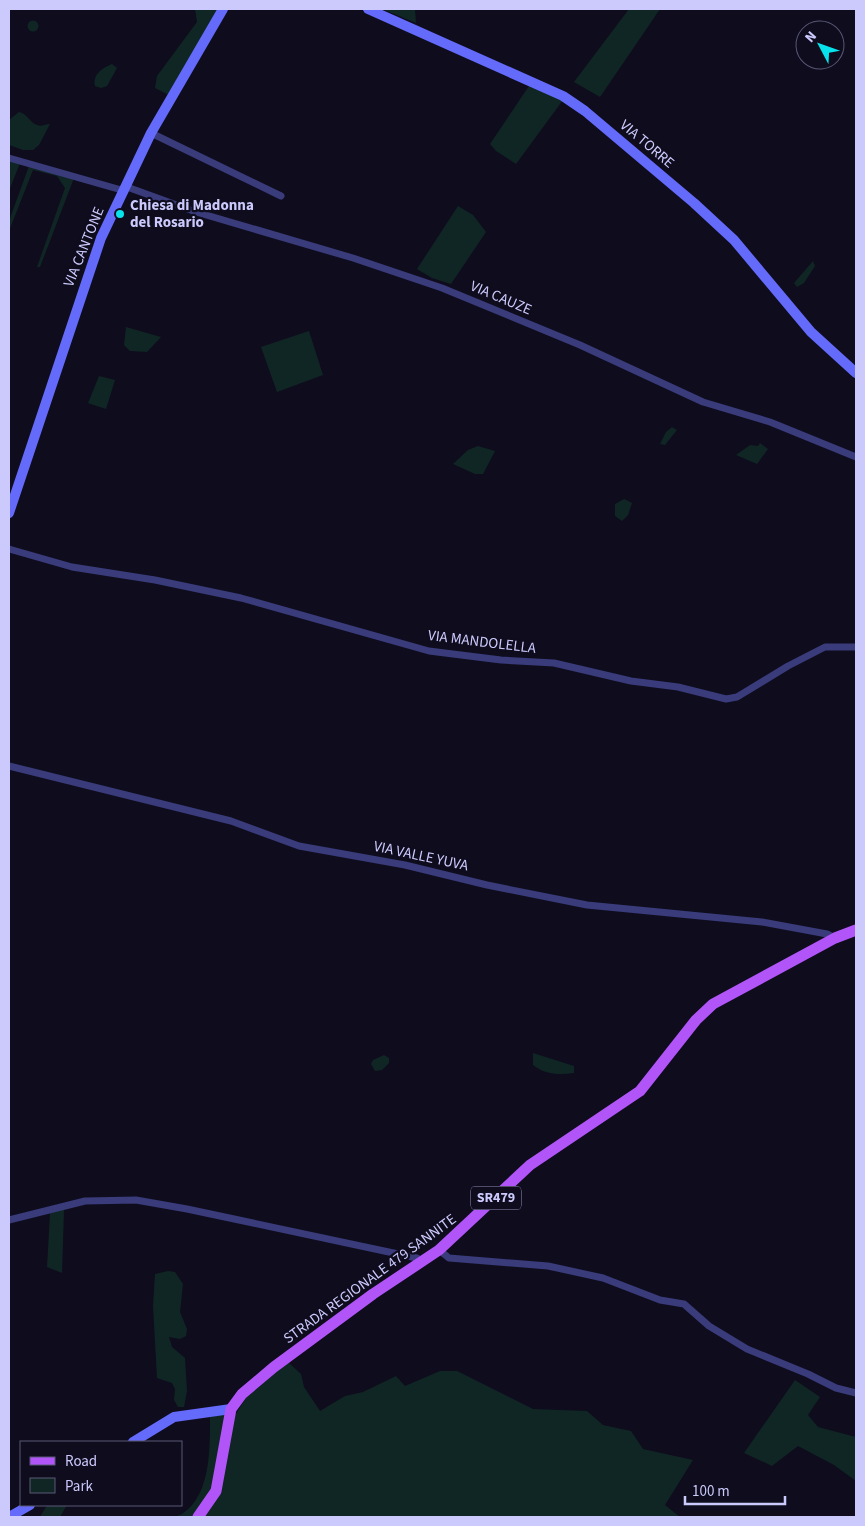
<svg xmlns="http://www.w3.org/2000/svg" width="865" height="1526" viewBox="0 0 865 1526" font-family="'Source Sans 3',sans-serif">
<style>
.green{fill:#102624}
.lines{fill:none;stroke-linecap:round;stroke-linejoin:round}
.street{stroke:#393b7a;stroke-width:7}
.secondary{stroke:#646afa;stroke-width:10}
.primary{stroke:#b155f9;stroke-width:11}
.poi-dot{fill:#08e3eb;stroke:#0e0c1d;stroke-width:2}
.labels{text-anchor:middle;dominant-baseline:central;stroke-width:4.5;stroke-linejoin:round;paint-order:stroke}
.shield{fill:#0e0c1d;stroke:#9391ba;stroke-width:1}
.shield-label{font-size:14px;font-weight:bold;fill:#cccafd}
.street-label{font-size:15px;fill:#cccafd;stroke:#0e0c1d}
.poi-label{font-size:15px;font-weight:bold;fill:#cccafd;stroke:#0e0c1d;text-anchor:start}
</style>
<rect width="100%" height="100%" fill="#0e0c1d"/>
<g class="green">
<polygon points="195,9 221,9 169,95 155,88 157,76 197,22"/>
<polygon points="382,9 415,9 416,23"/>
<polygon points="629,9 660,9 600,97 574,82"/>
<circle cx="33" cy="26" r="5.5"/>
<path d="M112,64l5,4 -10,18 -6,2 -6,-2c-3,-11 7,-18 17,-22z"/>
<polygon points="531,83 563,100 516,164 496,151 490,144"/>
<path d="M19,112c9,2 10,10 18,13 4,2 9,-1 13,-1l-11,21 -6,5h-10l-14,-5v-25z"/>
<polygon points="9,159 20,163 9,191"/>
<polygon points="29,166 74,178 40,267 37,267 65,188 57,176 33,170 9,231 9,221"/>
<polygon points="458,206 473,215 486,232 451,284 432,278 417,269"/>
<polygon points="813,261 815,266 804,283 797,287 794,283"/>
<polygon points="126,327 161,337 147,352 130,351 124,345"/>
<polygon points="309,331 323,375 277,392 261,347"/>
<polygon points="99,376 115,380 106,409 88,403"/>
<polygon points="672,427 677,430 665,445 660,444 666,432"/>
<polygon points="760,443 768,449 757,464 736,455 750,445 758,446"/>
<polygon points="478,446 495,451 483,474 475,474 453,464 468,450"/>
<polygon points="624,499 632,503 628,515 622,521 615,516 615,504"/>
<path d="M533,1053l41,13v7c-14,2 -29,2 -41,-8z"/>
<polygon points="384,1055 389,1058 389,1063 382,1070 375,1071 371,1064 373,1060"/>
<polygon points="64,1209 62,1273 47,1267 50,1213"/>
<polygon points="168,1271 175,1272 183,1284 180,1312 187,1329 186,1336 180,1339 169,1337 172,1347 185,1358 187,1391 184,1407 178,1407 174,1400 175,1389 172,1383 157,1378 153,1306 155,1274"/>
<polygon points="288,1362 301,1374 304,1387 320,1411 345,1396 363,1392 396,1376 405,1386 440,1371 457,1371 533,1409 587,1411 603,1425 631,1431 643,1449 693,1460 665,1505 680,1517 203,1517 234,1417 246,1398"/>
<polygon points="795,1380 820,1397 808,1415 818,1427 856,1437 856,1481 834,1465 798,1446 772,1466 744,1453"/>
<path d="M210,1413l16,2 -14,75 -18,27h-23c3,-1 7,-1 11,-3 30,-19 28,-70 28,-101z"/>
<polygon points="47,1505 67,1505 60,1517 40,1517"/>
</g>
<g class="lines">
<g class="street">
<polyline points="151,133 281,196"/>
<polyline points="9,158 125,191"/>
<polyline points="127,187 196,212 353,258 442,288 580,345 703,402 770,422 856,457"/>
<polyline points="9,549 72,567 155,580 241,598 429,651 501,660 554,663 631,681 678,687 726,699 737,697 788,666 825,647 856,647"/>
<polyline points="9,766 231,821 299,846 405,865 487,885 587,905 762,922 827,934 835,938"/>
<polyline points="9,1220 85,1201 136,1200 187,1209 417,1258 422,1261"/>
<polyline points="439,1250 449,1258 548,1266 603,1278 660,1300 684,1304 709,1326 747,1349 808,1374 836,1388 856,1393"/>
</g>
<g class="secondary">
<polyline points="368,9 563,96 585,111 694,203 734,240 811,332 856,373"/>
<polyline points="9,513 101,238 151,133 223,9"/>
<polyline points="133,1442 174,1417 231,1409"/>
<polyline points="9,1517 30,1505"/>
</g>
<polyline class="primary" points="198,1517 216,1491 231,1409 242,1394 274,1367 373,1294 439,1250 530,1165 640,1091 696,1020 713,1004 835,938 856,930"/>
</g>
<circle class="poi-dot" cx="120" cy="214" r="5"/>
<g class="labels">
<rect class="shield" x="471" y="1186.5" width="50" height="23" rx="4"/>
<g class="shield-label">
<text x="496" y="1198">SR479</text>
</g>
<g class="street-label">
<text transform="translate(647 144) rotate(40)">VIA TORRE</text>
<text transform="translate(84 247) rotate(-68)">VIA CANTONE</text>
<text transform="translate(501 298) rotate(23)">VIA CAUZE</text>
<text transform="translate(482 642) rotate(7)">VIA MANDOLELLA</text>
<text transform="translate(421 856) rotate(12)">VIA VALLE YUVA</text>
<text transform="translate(370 1279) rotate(-36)">STRADA REGIONALE 479 SANNITE</text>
</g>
<g class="poi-label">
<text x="130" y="205">Chiesa di Madonna<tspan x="130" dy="17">del Rosario</tspan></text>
</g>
</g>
<rect width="865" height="1526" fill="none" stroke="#cccafd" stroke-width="20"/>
<rect x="20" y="1441" width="162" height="65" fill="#0e0c1d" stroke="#5a5877"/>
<rect x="30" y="1457" width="25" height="8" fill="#b155f9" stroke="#5a5877"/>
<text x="65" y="1466" font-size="15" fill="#cccafd">Road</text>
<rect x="30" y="1478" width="25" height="15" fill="#102624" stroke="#5a5877"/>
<text x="65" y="1491" font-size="15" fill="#cccafd">Park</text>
<g transform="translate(820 45) rotate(311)"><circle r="24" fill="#0e0c1d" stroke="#5a5877"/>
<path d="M0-4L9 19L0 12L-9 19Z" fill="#08e3eb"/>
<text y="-8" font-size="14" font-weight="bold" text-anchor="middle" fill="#cccafd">N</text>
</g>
<path d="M685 1496v8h100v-8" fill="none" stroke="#cccafd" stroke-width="2.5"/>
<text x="692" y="1496" font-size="15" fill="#cccafd" stroke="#0e0c1d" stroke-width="4" paint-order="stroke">100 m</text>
</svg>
